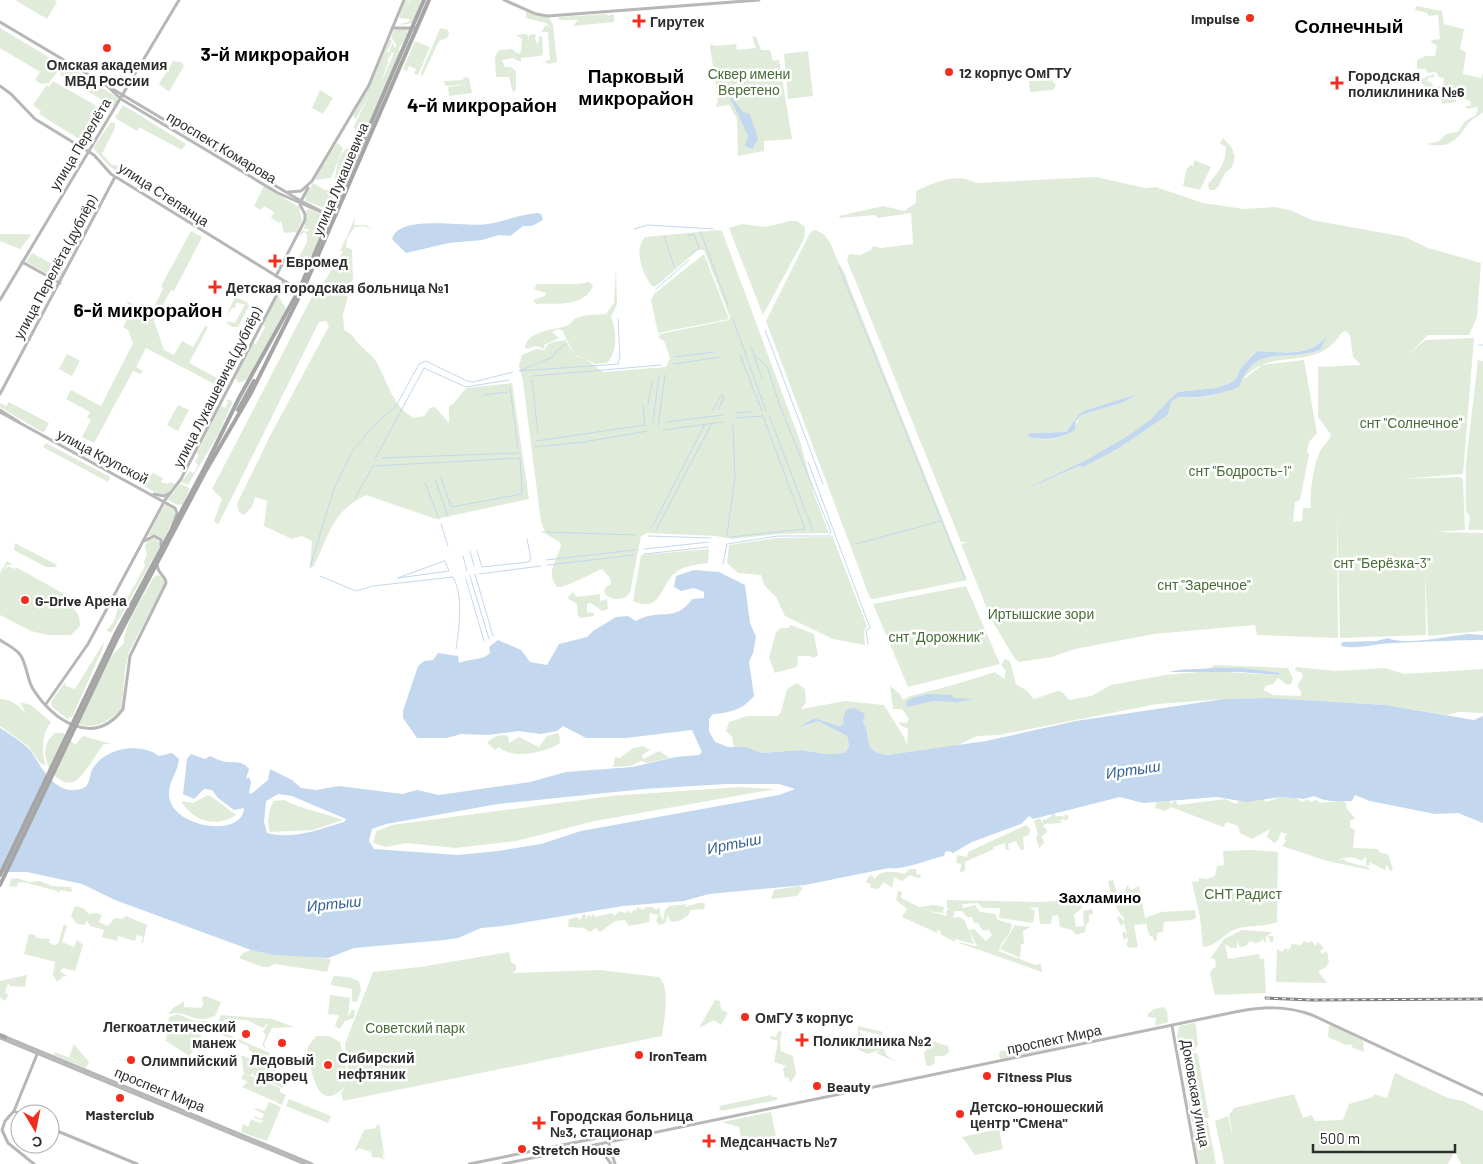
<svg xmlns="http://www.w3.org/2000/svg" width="1483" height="1164" viewBox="0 0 1483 1164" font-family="Barlow,sans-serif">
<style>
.green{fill:#e0ecd9;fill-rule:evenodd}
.water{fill:#c3d7ee;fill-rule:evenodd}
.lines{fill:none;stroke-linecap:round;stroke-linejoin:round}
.stream{stroke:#c3d7ee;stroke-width:1}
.secondary{stroke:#b7b7b7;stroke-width:3}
.primary{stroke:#a5a5a5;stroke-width:4}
.rail-casing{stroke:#828282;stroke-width:3}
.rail{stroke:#fff;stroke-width:1;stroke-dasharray:4;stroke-linecap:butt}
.poi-dot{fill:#f42e1f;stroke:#fff;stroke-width:2}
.labels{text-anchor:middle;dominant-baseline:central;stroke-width:5;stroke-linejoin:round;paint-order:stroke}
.poi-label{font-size:14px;font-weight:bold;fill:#2d2d2d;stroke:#fff;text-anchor:start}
.park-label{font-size:14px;fill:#486c37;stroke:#fff}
.street-label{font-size:14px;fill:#2d2d2d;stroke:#fff}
.water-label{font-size:15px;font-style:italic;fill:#346296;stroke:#fff}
.neighbourhood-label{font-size:15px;font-weight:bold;fill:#000;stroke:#fff}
.district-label{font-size:19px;font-weight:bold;fill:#000;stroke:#fff}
</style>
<rect width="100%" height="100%" fill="#fff"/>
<g class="green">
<polygon points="15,0 54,0 57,2 47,19"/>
<polygon points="405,0 409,0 410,6 410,0 421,0 413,23 401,25 398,20 401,24 410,21 409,19 399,18"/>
<path d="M1416,6l26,5 2,13 20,5 -4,20 6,3 -3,22 18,4 2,-5v39c-4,4 -12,7 -16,13 -10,15 -18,24 -40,19l12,-3 7,-7 12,-2 7,-11 11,-6 2,-8 -10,2 -3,-3h5l1,-4 -9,-4 -6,-9v13l-14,2 -1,-11 -10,-3 -12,-8v-2l15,-6v3l-6,1 -1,3 5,2 1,4 10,-1 1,-8 -5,-1 -3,-5 -9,1 -1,-4h-9v-9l9,-4h9l2,-10 -6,-4 1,-2 8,-1 -2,-24 -9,1 -2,-3 -12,-3z"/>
<polygon points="526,11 549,18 553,25 557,62 548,64 545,61 550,60 548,32 541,32 546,25 551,28 546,23 526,18"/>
<polygon points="607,14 608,16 614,14 614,22 573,26 578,20 559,20 559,17"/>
<polygon points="0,28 62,65 49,83 41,84 35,80 40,72 0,48"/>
<polygon points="440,28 448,30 449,34 447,38 439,41 422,77 421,73"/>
<polygon points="398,29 408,29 407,37 409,29 410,31 405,42 406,38 399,48 400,55 362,145 359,144 354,126 370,93 356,119 353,116 355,112 373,79 390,39 392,41 387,52 392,53 387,61 389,60 380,85 394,53 389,52 393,42 394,48 397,46 391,37 394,30"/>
<polygon points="524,34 528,35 528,41 529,35 536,34 535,39 538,45 539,36 542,37 543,53 541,56 521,58 521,62 513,58 502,60 505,67 511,67 516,71 516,89 513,93 509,77 496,77 495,57 499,50 512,49 518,54 521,51 522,39 516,35"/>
<polygon points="752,36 756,37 761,50 770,50 773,61 779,60 792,139 764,141 764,151 738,156 737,119 729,105 716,107 718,99 710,47 711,44 715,46 736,44 737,50 756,48"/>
<polygon points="415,41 430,47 418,75 414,74 416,69 409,66 407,71 403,69"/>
<polygon points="808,51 813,96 788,99 784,54"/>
<polygon points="173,61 181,62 184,66 169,92 159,84"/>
<polygon points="67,64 116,97 118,100 114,107 60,75"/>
<polygon points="464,77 469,78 472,93 449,96 448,87 470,84 445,86 444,81 463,80"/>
<polygon points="1052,80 1056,85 1053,90 1030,92 1029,81"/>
<polygon points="53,81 95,105 96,112 79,139 39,114 41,111 33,105 47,85 49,87"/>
<polygon points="320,90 333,98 323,114 312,108"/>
<polygon points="123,105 186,144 182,150 139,127 137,131 115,118"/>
<polygon points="111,122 115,123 115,128 102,154 112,165 118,166 117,171 109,166 93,148"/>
<path d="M1223,138l9,10 3,9 -3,10 -7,6 -7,14 -4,3h-5l-1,-6c10,-12 18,-20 18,-37l-6,-4z"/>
<polygon points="337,143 343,148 331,178 315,180 323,165 329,162 324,164"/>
<path d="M347,148l8,4 -2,5 2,1 -24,53 -25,-10 -1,-4 8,-14 12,7 8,-1c3,-11 3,-34 14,-41z"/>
<polygon points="1194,160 1211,167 1200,190 1183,186 1186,170 1190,165 1193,166"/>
<path d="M1096,177l49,11 11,-1 47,16 41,6 30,-2 16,3 22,10 93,17 23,11 53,15 -4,54 -8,18h-41l-21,21 18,-16 49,-2 -11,136 -61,5 57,-2 4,2 2,51 -30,2 48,1v98l-55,5 -3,-64 1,63 -86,3 -3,-132 1,132 -81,-3 -2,-10 -101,9 -79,15 -23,8 -33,5 -4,-3 -24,-40 -30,-75 7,-2h-7l-114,-282 2,-6 11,1 11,-5 2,-4 8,2 32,-4 -2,-31 -33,5 -3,-3 -35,3 -1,-2 44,-10 21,5 12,-8v-12c19,-9 41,-19 60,-8zM1346,331l4,4 3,22 8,8 -43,2v50l13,18c-3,7 -5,8 -9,13 -8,11 -13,47 -11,60h-8l-1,13 -9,1 2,-20 5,-2 9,-45 -2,-4 2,-9 8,-9 -13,-73 -42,5 -19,15c24,-35 76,-6 99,-48zM1325,338l-5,12c-36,13 -65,-8 -82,37 -18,7 -38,13 -59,10l-8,5 -3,13 -49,33 -35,19 -5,-1 -64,28 73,-35 41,-24 22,-16 26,-27 40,-4 11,-4 8,-5 4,-10 17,-18c23,1 52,6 68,-13zM1137,395l-13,7 -43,13c-4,5 -4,10 -8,14 -11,12 -29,12 -44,8l2,-4 35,-1 14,-19 6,-3z"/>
<polygon points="264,186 299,207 302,220 297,232 284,233 281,221 279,223 271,218 274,212 264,206 261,210 254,206"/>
<polygon points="309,209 327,217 328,220 307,269 296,263 307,242 307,234 304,232 299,237 302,230 307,232 309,229 304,229 307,216 306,210"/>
<path d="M355,218l-1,7h12l5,4 -7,-3 -9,1 -8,11 -1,10h3l3,2 1,27 -10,38 1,15c8,4 9,7 14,13 6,7 14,11 19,20 11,20 16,44 37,55l10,-2 6,-8 5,-1 14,16v-17l5,-3 12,-15 46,-5 17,116 -93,20 -70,-24c-34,17 -36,38 -52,71l-4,2 2,-27 -10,-5 -10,3 -28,-13 3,-25 -12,-4 -3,10 -8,8 -5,-3 -2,-8 33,-68 59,-110 -3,-5 -7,1 -101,203 -4,-4 8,-22 -10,-10 104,-200 8,-7 19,-31h-3z"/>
<polygon points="790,221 797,221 805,227 804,239 763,315 729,228 742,224 766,227"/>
<path d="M719,230l3,1 78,210 14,53 15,39 -50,1 -47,5 -16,-3 -69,-3 -6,3 -11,57 -4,4c-9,3 -17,4 -22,-6l2,-4 5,-3 -1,-6 -8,-9c-11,4 -36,19 -45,18 -12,-15 0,-27 4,-41l-1,-4 -14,-8 -5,-12 -18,-140 -4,-17 3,-10 14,-6 9,1 2,-5 6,-3 13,-2c11,24 13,12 28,25 4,3 4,5 10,7l62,-5 4,-9 -6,-17 -5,-3 1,-4 69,-14 1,-3 -26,-67h-6l-42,36h-4c-9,-11 -19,-36 -7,-49z"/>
<path d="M814,230c15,3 18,18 24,31 4,10 7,9 10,22l119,297 -94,19 -3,-1 -104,-277 44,-88z"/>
<polygon points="191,231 202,237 174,291 171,290 154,321 164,350 174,355 182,341 193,347 205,326 208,327 189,363 221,380 218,386 146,348 136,367 143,371 141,374 133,371 94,443 82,437 91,420 87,417 90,412 66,399 71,390 101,406 133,343 128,330 123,327 130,314 127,301 151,313 163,289 161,286"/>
<polygon points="0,234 29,234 31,235 20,249 0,241"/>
<polygon points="32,253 60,268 58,272 64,270 59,280 26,262"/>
<polygon points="704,254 729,319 658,333 651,301 654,294"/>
<path d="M616,268l1,36 -6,13c6,14 7,35 -4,46l-11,1 -22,-10 -12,-24 -4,-1 -6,3 7,6 -15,7 1,4 -8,-3 -12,3c0,-18 29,-19 41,-23 5,-1 5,-5 9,-7 7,-5 23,-4 31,-5l8,-11z"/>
<path d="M589,282l4,4c-10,22 -37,17 -57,18l-3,-4 12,-4 1,-3 -12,-4 3,-5h41z"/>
<polygon points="278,295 286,309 252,372 246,380 239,383 235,378 253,343 256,344 265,327 263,324"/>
<polygon points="235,297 247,302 249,306 238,327 232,327 225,321 235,323 245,304 236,303 235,308 232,308 225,318"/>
<polygon points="67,354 80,361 72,376 59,369"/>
<polygon points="1478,360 1483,361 1483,530 1468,530 1470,516 1466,512 1466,463"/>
<polygon points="0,399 0,403 6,406 9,402 49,423 45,431 42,432 0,407"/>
<polygon points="225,399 233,401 219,433 188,485 181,482 190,471 194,473 198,465 195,462 199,455 197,453 221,406 225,408 228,402"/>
<polygon points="178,405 189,410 178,431 167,425"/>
<polygon points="46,443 110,477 108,482 43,447"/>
<polygon points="90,448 117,462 114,468 111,469 79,452 80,449 88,453"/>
<polygon points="119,464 148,479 153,473 163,478 161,482 168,484 170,482 175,484 167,494 159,494 117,472"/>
<polygon points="180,484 190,488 183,504 178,505 168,500"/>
<polygon points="165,504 174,508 175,515 163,541 155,535 148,536"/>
<polygon points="832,535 867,626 864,631 865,645 833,639 785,616 776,597 764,585 761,575 738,573 727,563 729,545 778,538 828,537"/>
<path d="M154,538l6,5 -1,5 -48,85 -5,-3c10,-7 9,-15 13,-24l1,5 25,-45 -1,-5 3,-6 -2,-9 3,-6z"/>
<polygon points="15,543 57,565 56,567 46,567 14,550"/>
<path d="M709,549l-1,14c-12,2 -24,2 -34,11 -14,12 -13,40 -41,27l8,-46z"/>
<polygon points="7,561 13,565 7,565 5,570 8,566 15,569 16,567 64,594 79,616 80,626 71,635 47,635 31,631 0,615 0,573"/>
<path d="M157,575l6,2 2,5 -36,70 -4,18 -3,38c-11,13 -27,22 -44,16l26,-54 9,-16 11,-11c0,-18 19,-45 29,-65z"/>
<polygon points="966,586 1000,664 908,687 873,604"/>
<polygon points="573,592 577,597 600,594 600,601 607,599 608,609 602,611 591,603 587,604 587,612 594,613 594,616 581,618 578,616 577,604 567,598"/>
<polygon points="791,625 814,634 818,656 812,658 811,656 798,656 797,667 775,673 769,658 776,632 781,628 788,628"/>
<polygon points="104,642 103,648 72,717 68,717 70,721 52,707 51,702 65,682 66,686 75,689"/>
<path d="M1005,659l5,2 6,23 11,7 7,8 24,-8 4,1 7,8 22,-4 20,-11 54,-10 45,-4 68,4 2,-2 -38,-5h-31l3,-3 74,3 5,11 -2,5 -4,1 -9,-7 -5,6 -8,2 -1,4 9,5 27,1 2,-3 -5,-7 6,-10 -1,-3 -7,-3 1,-3 39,4 50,-3 19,6 79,-5v44l-24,-1 -12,3 -61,-10 -117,-7 -45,1 -67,5 -158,31 -22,1 -21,10 -69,9c-27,-5 -14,-17 -24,-33l-19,1 -4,3 -26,-8 -13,10 17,-7 29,15 2,10 -4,7 -19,1 -25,-4 -39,3 -16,-6h-12l-2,-10 -6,-6 3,-9 18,-6h31l3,-4 6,-23 10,-6 8,6 1,13 -5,7 44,-8 39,4 20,32 3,8 1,-16 -8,-4 -1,-3 8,1 2,-4 -7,-10h-9l-3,-23 10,8 3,6 7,-4 43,-11 42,-13 9,7 2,-8 -5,-6z"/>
<path d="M0,699c11,0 20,7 26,15l-6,-12 11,3 20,17c-9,11 -10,29 -5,44l-6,-3 -12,-17 -28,-20z"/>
<path d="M55,733h8l12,12 8,-9 29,8h-8c-8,10 -17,27 -26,35 -17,16 -49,-25 -23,-46z"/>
<path d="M559,733l1,10c-16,10 -47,17 -61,4l-4,3 -8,-7c7,-7 11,-9 21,-7l1,7 10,-6 20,10 8,-11z"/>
<polygon points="643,746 650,750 642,755 643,759 659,751 670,758 647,763 641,761 631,766 613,767 615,757 620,758 633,748"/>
<polygon points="739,787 775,789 595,821 516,841 455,848 407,843 386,847 373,843 376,831 392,825 611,796"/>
<path d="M208,795c8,4 20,14 28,20 -21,13 -42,7 -55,-14l12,2z"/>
<path d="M1281,797l15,1 6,4 6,-3 2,3 7,-2 3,3 22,-2 4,2 1,6 8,9 -5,3v6l5,3 -2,18 25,1 2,4 8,1 5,16 -3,1 -3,-6 -2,5 -16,-8 1,3 -4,1v-9l-5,4c-6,-5 -18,-5 -23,0l6,-2 3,3 21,5 2,3 -43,-9 -45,-15 4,-5 -2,-3 3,-4 -6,-2 -3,8 -4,3 -7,-6 3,-8 -18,10 -12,-6 -2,-7 -11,-4 -4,5 -52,-20 -6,4 -10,-3 1,-6 13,-1 3,3 1,-3h3l2,4 47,-6 11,5 3,-3 25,-2 2,3z"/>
<path d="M284,800c17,9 41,13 59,20l-30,10 -43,2c-3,-9 -2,-23 4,-31z"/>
<polygon points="1054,813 1056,816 1063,816 1064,818 1065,814 1069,817 1066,821 1064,819 1060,820 1062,823 1045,824 1043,827 1046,828 1047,832 1042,836 1044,843 1039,848 1036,837 1038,835 1034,821 1039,818 1043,823 1043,819 1046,820"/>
<polygon points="1026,825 1030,829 1029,835 1023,837 1024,849 1021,850 1016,841 1008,844 1009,850 1006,850 1005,843 993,847 994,849 965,862 965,871 960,872 961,864 956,863 957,855 967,857 968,852"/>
<path d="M1253,850l25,2 -1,70c-14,6 -29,2 -43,8 -12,5 -17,16 -31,17l-3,-30 -8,-35 7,-1v-3l8,1 8,-3 2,-10 7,-1 -1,-14z"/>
<path d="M910,869h6l1,6 3,-1 1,3 -3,1 -8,-3 -8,6 -8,-4 -2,11 -8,-6 -6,7 -8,-1 1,-4 -5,-2 3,-6 3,-1 2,4c7,-9 20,-8 30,-5z"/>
<polygon points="17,878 29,882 40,881 52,886 71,887 72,891 71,892 60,890 59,894 57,891 23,882 18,883 17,887 9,886 11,879"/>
<path d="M1113,880l4,13 8,-1 2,-7 4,5 8,-4 6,32 16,-6 34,-2 1,8 -5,2 -27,2 -1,10 -6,1v7l-3,1 -1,-4 -4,-2 -4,-16 1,5 -12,1 4,22 -9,1 -3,-4 2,-2 -1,-5 -3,3 -2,-6 2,-3 3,4 -3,-12 -3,3 -4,-8 2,-2 5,5v-3c-9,-9 -13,-23 -16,-37z"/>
<polygon points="799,886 803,888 797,896 771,899 774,890"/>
<path d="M898,891l4,1 -1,6 18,9 15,-2 10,2 -1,6 -15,-2 19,5 -1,-5 3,-2 -2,-1v-8l94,2 39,-3 2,9 -8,7 2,12 8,-1 -1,-15 9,-2 1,5 -4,1v7l-3,3 -1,7 -9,3 -4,-5 -12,-3 -2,-12 -6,1 -1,8h-11l-2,-17 -8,1 5,3 -2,12 -34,-5 1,-10h-17l-5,-5 -16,1 1,4 12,-3 5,7 15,2 3,6 14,4c0,11 -12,17 -13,27l36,14 6,-1 1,8 -83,-29v-1l16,4h2l-8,-16 5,-1 12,12 6,-6 -3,-5 -6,1 -5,-8h-4l-2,-6h-5l-5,-6h-7l-2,7 7,-1 5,4 9,23 -19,-5v3l-15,-8 1,-3 -4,-1v3l-35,-16 5,-8 -11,-9z"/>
<path d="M698,903h7l-1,6 -13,1c-2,7 -14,14 -21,11l-2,-6 -3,8 -6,2 -3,-4 2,-6 -8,-2 -1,9 -20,4 -4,-6 -10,1 -15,11 -4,-4 -6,4 -6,-4 -16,-1 1,-8 8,-2 3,3 3,-6 3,1 -1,4 5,-5v4l3,-4 2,3 17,-4 3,3 4,-5 6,2 4,-3 1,4 5,-5 1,3 1,-5 6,3 3,-3h7l3,3 4,-3v7l3,7 2,-11 4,-4 18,-2 -2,3z"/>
<polygon points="75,906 83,908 89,914 97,913 102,915 99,922 108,926 115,918 122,919 126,916 147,925 143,943 141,943 143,937 137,935 135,941 118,936 117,941 102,937 104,930 90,926 87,921 84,925 77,924 71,916"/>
<polygon points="64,924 67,926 62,942 74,947 77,940 83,945 75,971 63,968 60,971 68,977 64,976 57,982 53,975 55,962 24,954 29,934 35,935 37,938 50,939 49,942 53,945 58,944"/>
<polygon points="1015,925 1031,927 1023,931 1024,944 1021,944 1020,958 1000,949"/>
<polygon points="1242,930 1272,932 1267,936 1273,936 1273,942 1270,942 1269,937 1266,936 1266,943 1261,938 1262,941 1256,943 1250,941 1246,946 1240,947 1237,941 1237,948 1231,948 1225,944 1228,959 1258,954 1260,956 1259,959 1264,959 1266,993 1215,995 1210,974 1212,969 1216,967 1215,959 1211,959 1212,956 1224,939"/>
<polygon points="1304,941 1309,943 1312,941 1315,946 1318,942 1324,948 1320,951 1322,954 1327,951 1329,963 1325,968 1318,971 1327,983 1276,982 1277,949 1282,952 1285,948 1288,950 1291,947 1291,944 1301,945"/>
<polygon points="251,950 331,959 327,972 275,964 268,967 263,967 239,958 243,953"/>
<path d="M509,952l2,10 5,3v5l-3,3 87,-3 59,7c12,11 5,44 3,59l-319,65 -2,-8 5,-7c-30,31 -35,-17 -39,-38l9,-12h13l11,6 9,38 -4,-36 28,-72 47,-5z"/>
<polygon points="27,975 25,987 10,986 8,983 5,993 9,994 5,1001 0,997 0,981"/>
<polygon points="334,976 348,977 359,981 361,990 357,1002 352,1001 352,989 330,985"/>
<polygon points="330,995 350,998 348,1016 352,1010 355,1010 354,1018 345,1021 340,1029 335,1026 339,1015 328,1014"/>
<path d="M205,996l16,6 -6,14c-23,10 -29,-9 -47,-1l4,-6 12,-8v6l17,1 2,-3 -1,-7z"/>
<polygon points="715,1000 720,1001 721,1009 728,1013 721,1025 714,1020 699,1028"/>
<polygon points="1164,1007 1167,1011 1168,1022 1155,1026 1156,1018 1148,1017 1148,1014 1154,1009"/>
<polygon points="178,1014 194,1021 207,1021 197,1046 189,1056 166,1041 169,1017"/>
<polygon points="221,1015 272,1019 294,1027 272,1028 264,1044 266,1049 262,1045 266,1035 263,1032 269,1022 263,1028 247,1020 225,1019 219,1027 222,1032 270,1053 265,1066 287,1075 285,1081 282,1074 284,1082 283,1088 253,1075 253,1072 251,1075 246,1074 280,1088 280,1092 286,1095 282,1105 275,1102 276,1099 274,1101 242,1087 247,1082 241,1078 244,1074 241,1055 256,1061 258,1056 249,1050 248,1046 206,1028 209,1021 210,1027 216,1029"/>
<polygon points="1194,1023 1196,1024 1198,1045 1191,1054 1197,1053 1198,1056 1209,1117 1192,1122 1188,1099 1195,1102 1197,1095 1191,1080 1188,1080 1189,1090 1187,1089 1185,1078 1189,1069 1183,1069 1182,1062 1187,1063 1188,1056 1184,1051 1179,1052 1177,1036 1179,1026"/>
<polygon points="1331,1025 1363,1041 1364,1052 1353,1048 1351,1044 1346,1045 1328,1037 1329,1026"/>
<polygon points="858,1026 883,1032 882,1035 859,1030 860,1034 880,1039 884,1044 902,1042 902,1044 884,1048 886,1055 897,1062 876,1053 880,1050 868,1054 857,1049"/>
<polygon points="778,1031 782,1032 780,1040 781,1051 793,1056 796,1074 790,1083 788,1077 785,1078 783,1069 786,1066 774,1062 778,1041 771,1039 770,1036 776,1037"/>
<polygon points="932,1041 948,1046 949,1052 944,1056 934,1056 935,1063 930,1066 926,1065 924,1053"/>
<polygon points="1055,1041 1056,1047 1001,1059 999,1056 1000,1051"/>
<polygon points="74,1044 89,1062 86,1068 54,1055 55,1052 85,1064 69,1057"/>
<polygon points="1395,1073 1448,1098 1463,1101 1483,1111 1483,1164 1461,1164 1455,1151 1448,1164 1224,1164 1215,1121 1228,1116 1233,1138 1229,1115 1234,1108 1294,1094 1303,1118 1312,1115 1315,1121 1343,1120 1349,1104 1373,1097 1374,1094 1387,1098"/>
<polygon points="771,1095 773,1097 777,1097 777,1100 721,1111 719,1106"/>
<polygon points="289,1099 331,1116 328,1123 286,1106"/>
<polygon points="269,1102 281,1107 267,1141 241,1132 243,1124 248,1127 251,1119 260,1123 264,1121 254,1118 254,1116 262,1119 264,1114 254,1109 256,1108 265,1111"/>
<polygon points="771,1112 776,1136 742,1144 739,1127 722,1122"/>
<polygon points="1206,1120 1208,1123 1216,1164 1199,1164 1193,1131 1196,1124"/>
<polygon points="377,1122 378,1128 379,1123 385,1159 381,1146 384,1160 382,1158 372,1157 371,1152 359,1148 354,1152 364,1130 376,1128"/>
<polygon points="999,1129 1003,1149 975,1155 962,1137"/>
</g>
<g class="water">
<polygon points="727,91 743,112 750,114 758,139 752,149 745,146 748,136"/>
<path d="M537,213l4,1 2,6 -11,6h-9l-13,10 -11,-1 -17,5 -33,3 -43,10 -14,-14c7,-26 75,-11 96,-15 16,-3 32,-9 49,-11z"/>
<path d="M1327,336l-7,14c-36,13 -65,-8 -81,37 -19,7 -39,12 -60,10l-8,5 -3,13 -49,33 -35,19 -5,-1 -66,29 75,-36 41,-24 22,-16 26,-27 39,-4 12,-4 8,-5 4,-10 17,-18c27,1 52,7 70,-15z"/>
<path d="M1138,394l-14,8 -43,13 -5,6 -1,9c-14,9 -30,11 -46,7l-1,-2 3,-2 35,-1 14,-19 6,-3z"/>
<path d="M694,570l25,2 26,13 5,38 6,14 -3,16 -4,9 5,34c-11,13 -23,17 -41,18l-4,5v12l6,11 13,5h18l16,6 39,-3 25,4 19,-1 4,-7 -2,-10 -29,-15 -19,7 15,-10 26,8 4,-3 -1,-5 4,-9 8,-1 10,6 -2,8c10,16 -3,28 24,33l99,-14 90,-20 148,-22 45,-1 117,7 88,15 9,-4v107l-25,-10 -23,1 -65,-13 -15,-6 -3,6c-13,0 -25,2 -38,-5l-10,3 -23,-2 -35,5 -29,-5 -74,6 -23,-6 -87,22 -4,-3 -8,8 -49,18 -19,11 -4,-2 -4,1 -1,4c-18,4 -39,14 -55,12l-84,17 -96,9 -25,7 -61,5 -120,20 -22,2 -23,10 -13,2 -91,8 -26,10 -53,-3 -24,-5 -136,-50 -33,-16 -55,-12h-27v-144c7,4 26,17 30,22 10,14 20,37 40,40 6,0 13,0 17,-5 3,-4 3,-11 5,-15 12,-23 48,-28 67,-14l13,-3 7,6c-1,13 -11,23 -10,37 4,33 74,42 75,12l-10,2 -16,-12 -6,-8 -8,-1 -10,10 -11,-5 4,-35 4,-5 14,5 5,-3c5,2 10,5 16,6 9,1 16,-2 23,7l-3,10 3,-2 2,5 -2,11 2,1 17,-14 2,-11 22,11 9,8 15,2 23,-4 63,8 15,-4 22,5 91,-13 36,-10 66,-5 44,-10 23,-2 3,-3 -10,-22 -66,8h-40l-23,-12 -6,5 -16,3 -22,-3 -31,4 -27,-1 -14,4h-30l-14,-20v-7l15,-45 6,-5 9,-1 5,-7 20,3 1,7c10,-5 24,-2 31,-10l-1,-6 9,-7 23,10 9,12 17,3 12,-21 28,-7 6,-6 23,-14 12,-1 8,5c24,-14 39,3 56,-22l12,-1v-6l-10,-4 -13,3 -7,-4 2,-11zM726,784h53l16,5 -16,6 -198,36 -40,13 -43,7 -40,4 -84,-6 -5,-8 3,-12 14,-5 112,-20 146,-15zM278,794l14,2 54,23 -2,3c-23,7 -52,18 -77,11l-3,-11 2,-21z"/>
<path d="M1468,634l15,1v5c-30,0 -59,2 -88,3 -18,0 -37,7 -54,3l1,-4 34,-1 12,-3c17,8 60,-2 80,-4z"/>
<path d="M1211,668h31l39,5 -3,2 -38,-3h-71c13,-4 27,-2 42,-4z"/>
<polygon points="928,694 952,695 953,698 974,699 957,702 933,701 907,707 906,702 912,698"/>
</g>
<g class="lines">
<g class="stream">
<polyline points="634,229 648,225 713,229"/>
<polyline points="700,231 728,305"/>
<polyline points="664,236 674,267"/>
<polyline points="688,236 694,234 699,248 690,255"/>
<polyline points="839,267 965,579"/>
<polyline points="656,289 689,260"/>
<polyline points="733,319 766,411"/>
<polyline points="765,330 823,484"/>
<polyline points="565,345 555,352 553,357 519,371 618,364 620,357 618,319"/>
<polyline points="1479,345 1483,345"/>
<polyline points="751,347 762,379"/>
<polyline points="740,355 762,411"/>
<polyline points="674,357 715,352"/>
<polyline points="674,364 720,357"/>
<polyline points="533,376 661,365"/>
<polyline points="532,380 538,433"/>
<polyline points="510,388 518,449"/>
<polyline points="483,395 507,392"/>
<polyline points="648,404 652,382"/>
<polyline points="712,411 722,394 724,397 718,410"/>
<polyline points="735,413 751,412"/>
<polyline points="769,415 813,531"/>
<polyline points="653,422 659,376"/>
<polyline points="666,422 723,415"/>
<polyline points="658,426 665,375"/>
<polyline points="663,430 723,422"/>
<polyline points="536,441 645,425 643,406"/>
<polyline points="535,447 583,442 648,431"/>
<polyline points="381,458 519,453"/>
<polyline points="375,459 424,368 466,387 509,380"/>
<polyline points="808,462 870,628 866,630 868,644"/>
<polyline points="435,479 448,517"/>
<polyline points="425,483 439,519"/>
<polyline points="355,498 373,466 520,458 522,494 451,507 441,477"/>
<polyline points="441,524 448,546"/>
<polyline points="652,527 705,424"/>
<polyline points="656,530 712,423"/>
<polyline points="542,532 636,535"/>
<polyline points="727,535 735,477 733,425"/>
<polyline points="648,536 711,538"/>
<polyline points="730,537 805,529 763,416 735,418"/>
<polyline points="856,544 941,521"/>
<polyline points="645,549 709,542"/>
<polyline points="470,551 474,566"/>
<polyline points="477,551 482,567 529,562 531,559 527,539"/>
<polyline points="644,554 708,547"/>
<polyline points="463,556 467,571"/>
<polyline points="546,560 635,550"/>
<polygon points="445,561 449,571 398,578"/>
<polyline points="723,564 727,544 778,536 828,536 831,532 780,406 767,366 754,355"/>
<polyline points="547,565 634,555"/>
<polyline points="310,567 334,489 353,450 375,424 396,406 419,364 426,361 467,381 473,382 513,372"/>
<polyline points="475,574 493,636"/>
<polyline points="479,574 541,566"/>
<path d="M320,576l36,15 17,-5 80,-9c11,21 6,50 3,72"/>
<polyline points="470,576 489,639"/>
<polyline points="466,579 484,641"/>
</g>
<g class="secondary">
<polyline points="504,0 536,14 548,16 759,0"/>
<polyline points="0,22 301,201 333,217"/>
<polyline points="392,28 417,28"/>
<polyline points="0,86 11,94 35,119 94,155 111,174 299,290"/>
<polyline points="108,87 121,99 278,193 330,216"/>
<polyline points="288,192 301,191 312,181 369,85 404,0"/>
<polyline points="301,201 308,188"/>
<polyline points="22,262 60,283"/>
<polyline points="276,276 305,220 305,214 300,205"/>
<polyline points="0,300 179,0"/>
<polyline points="0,394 115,177"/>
<polyline points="0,410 19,422"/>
<polyline points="0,412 175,508 177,513 172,527"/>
<polyline points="154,494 164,496 170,493"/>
<polyline points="144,541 154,536 161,540 161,546"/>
<path d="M0,640c7,5 17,9 21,16 6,10 6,23 12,33 20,32 61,59 90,20l7,-53 36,-73c0,-8 -9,-9 -9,-19"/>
<polyline points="46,704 88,644 165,500 181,479 284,281"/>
<polyline points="1172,1026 1197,1164"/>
<polyline points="3,1036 312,1164"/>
<polyline points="0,1038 305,1164"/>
<polyline points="14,1111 20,1114"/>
<polyline points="50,1128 137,1164"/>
<polyline points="608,1141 615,1164"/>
<polyline points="597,1144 611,1164"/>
<polyline points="34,1164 8,1143 2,1130 5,1121 14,1111 38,1052"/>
<polyline points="469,1164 602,1137 615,1139"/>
<path d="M503,1164l732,-152c27,-5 50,-7 77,3l171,80"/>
</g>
<g class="primary">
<polyline points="238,410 254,381"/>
<polyline points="0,875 115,635 204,469 239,398 299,290 424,0"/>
<polyline points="0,885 118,637 204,474 251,393 306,283 429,0"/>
<polyline points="0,1035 5,1037"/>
</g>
<defs>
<polyline id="rail" points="1266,998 1312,1000 1483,999"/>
</defs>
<use href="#rail" class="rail-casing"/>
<use href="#rail" class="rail"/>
</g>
<g class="poi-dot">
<circle cx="1250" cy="18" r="5"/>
<path d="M636.5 13.5h5v5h5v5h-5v5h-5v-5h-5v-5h5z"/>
<circle cx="107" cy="48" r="5"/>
<circle cx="949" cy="72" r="5"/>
<path d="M1334.5 75.5h5v5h5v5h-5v5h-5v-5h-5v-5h5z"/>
<path d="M272.5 253.5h5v5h5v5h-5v5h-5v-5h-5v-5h5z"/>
<path d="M212.5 279.5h5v5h5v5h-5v5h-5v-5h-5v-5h5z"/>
<circle cx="25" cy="600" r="5"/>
<circle cx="745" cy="1017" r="5"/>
<circle cx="246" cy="1034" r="5"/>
<path d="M799.5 1032.5h5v5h5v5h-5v5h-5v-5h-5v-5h5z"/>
<circle cx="282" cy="1043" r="5"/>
<circle cx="639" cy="1055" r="5"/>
<circle cx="131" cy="1060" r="5"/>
<circle cx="328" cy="1065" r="5"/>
<circle cx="987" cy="1076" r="5"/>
<circle cx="817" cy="1086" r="5"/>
<circle cx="120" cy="1098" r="5"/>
<circle cx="960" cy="1114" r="5"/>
<path d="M536.5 1115.5h5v5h5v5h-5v5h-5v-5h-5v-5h5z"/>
<path d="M706.5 1133.5h5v5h5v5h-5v5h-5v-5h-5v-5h5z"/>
<circle cx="522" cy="1149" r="5"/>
</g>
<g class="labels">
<g class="poi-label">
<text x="1240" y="18" text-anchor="end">Impulse</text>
<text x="650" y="21">Гирутек</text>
<text x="107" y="64" text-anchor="middle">Омская академия<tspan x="107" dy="16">МВД России</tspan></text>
<text x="959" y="72">12 корпус ОмГТУ</text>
<text x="1348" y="75">Городская<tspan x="1348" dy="16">поликлиника №6</tspan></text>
<text x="286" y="261">Евромед</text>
<text x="226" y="287">Детская городская больница №1</text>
<text x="35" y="600">G-Drive Арена</text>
<text x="755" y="1017">ОмГУ 3 корпус</text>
<text x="236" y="1026" text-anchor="end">Легкоатлетический<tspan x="236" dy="16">манеж</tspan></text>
<text x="813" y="1040">Поликлиника №2</text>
<text x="649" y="1055">IronTeam</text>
<text x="338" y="1057">Сибирский<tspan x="338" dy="16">нефтяник</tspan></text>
<text x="282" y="1059" text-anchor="middle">Ледовый<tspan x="282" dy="16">дворец</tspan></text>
<text x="141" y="1060">Олимпийский</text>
<text x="997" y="1076">Fitness Plus</text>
<text x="827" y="1086">Beauty</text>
<text x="970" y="1106">Детско-юношеский<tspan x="970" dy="16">центр "Смена"</tspan></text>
<text x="120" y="1114" text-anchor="middle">Masterclub</text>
<text x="550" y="1115">Городская больница<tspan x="550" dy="16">№3, стационар</tspan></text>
<text x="720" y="1141">Медсанчасть №7</text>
<text x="532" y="1149">Stretch House</text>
</g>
<g class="park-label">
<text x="749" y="73">Сквер имени<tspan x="749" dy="16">Веретено</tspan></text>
<text x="1411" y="422">снт "Солнечное"</text>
<text x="1240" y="470">снт "Бодрость-1"</text>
<text x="1382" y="562">снт "Берёзка-3"</text>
<text x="1204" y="584">снт "Заречное"</text>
<text x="1041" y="613">Иртышские зори</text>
<text x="936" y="636">снт "Дорожник"</text>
<text x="1243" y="893">СНТ Радист</text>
<text x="415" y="1027">Советский парк</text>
</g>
<g class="street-label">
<text transform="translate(80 144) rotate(-59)">улица Перелёта</text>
<text transform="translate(222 147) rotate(31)">проспект Комарова</text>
<text transform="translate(340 179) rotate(-67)">улица Лукашевича</text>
<text transform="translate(164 194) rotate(33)">улица Степанца</text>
<text transform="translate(55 267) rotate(-62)">улица Перелёта (дублёр)</text>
<text transform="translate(217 387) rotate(-63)">улица Лукашевича (дублёр)</text>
<text transform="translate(103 456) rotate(28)">улица Крупской</text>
<text transform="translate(1054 1039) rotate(-12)">проспект Мира</text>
<text transform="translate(160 1089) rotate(22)">проспект Мира</text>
<text transform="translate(1196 1093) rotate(80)">Доковская улица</text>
</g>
<g class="water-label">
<text transform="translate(1133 769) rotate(-8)">Иртыш</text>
<text transform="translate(734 843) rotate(-11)">Иртыш</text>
<text transform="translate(334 903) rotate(-6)">Иртыш</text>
</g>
<g class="neighbourhood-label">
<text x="1100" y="897">Захламино</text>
</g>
<g class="district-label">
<text x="1349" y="25">Солнечный</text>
<text x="275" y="53">3-й микрорайон</text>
<text x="636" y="75">Парковый<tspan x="636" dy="22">микрорайон</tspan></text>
<text x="482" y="104">4-й микрорайон</text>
<text x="148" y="309">6-й микрорайон</text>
</g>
</g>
<g transform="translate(35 1129) rotate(170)"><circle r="24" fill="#ffffff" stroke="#ababab"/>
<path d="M0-4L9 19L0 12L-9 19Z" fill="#f42e1f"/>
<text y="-8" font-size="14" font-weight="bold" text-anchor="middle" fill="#2d2d2d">С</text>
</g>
<path d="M1313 1144v8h142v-8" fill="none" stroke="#2d2d2d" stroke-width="2.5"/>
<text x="1320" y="1144" font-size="15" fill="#2d2d2d" stroke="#ffffff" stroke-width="4" paint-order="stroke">500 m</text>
</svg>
